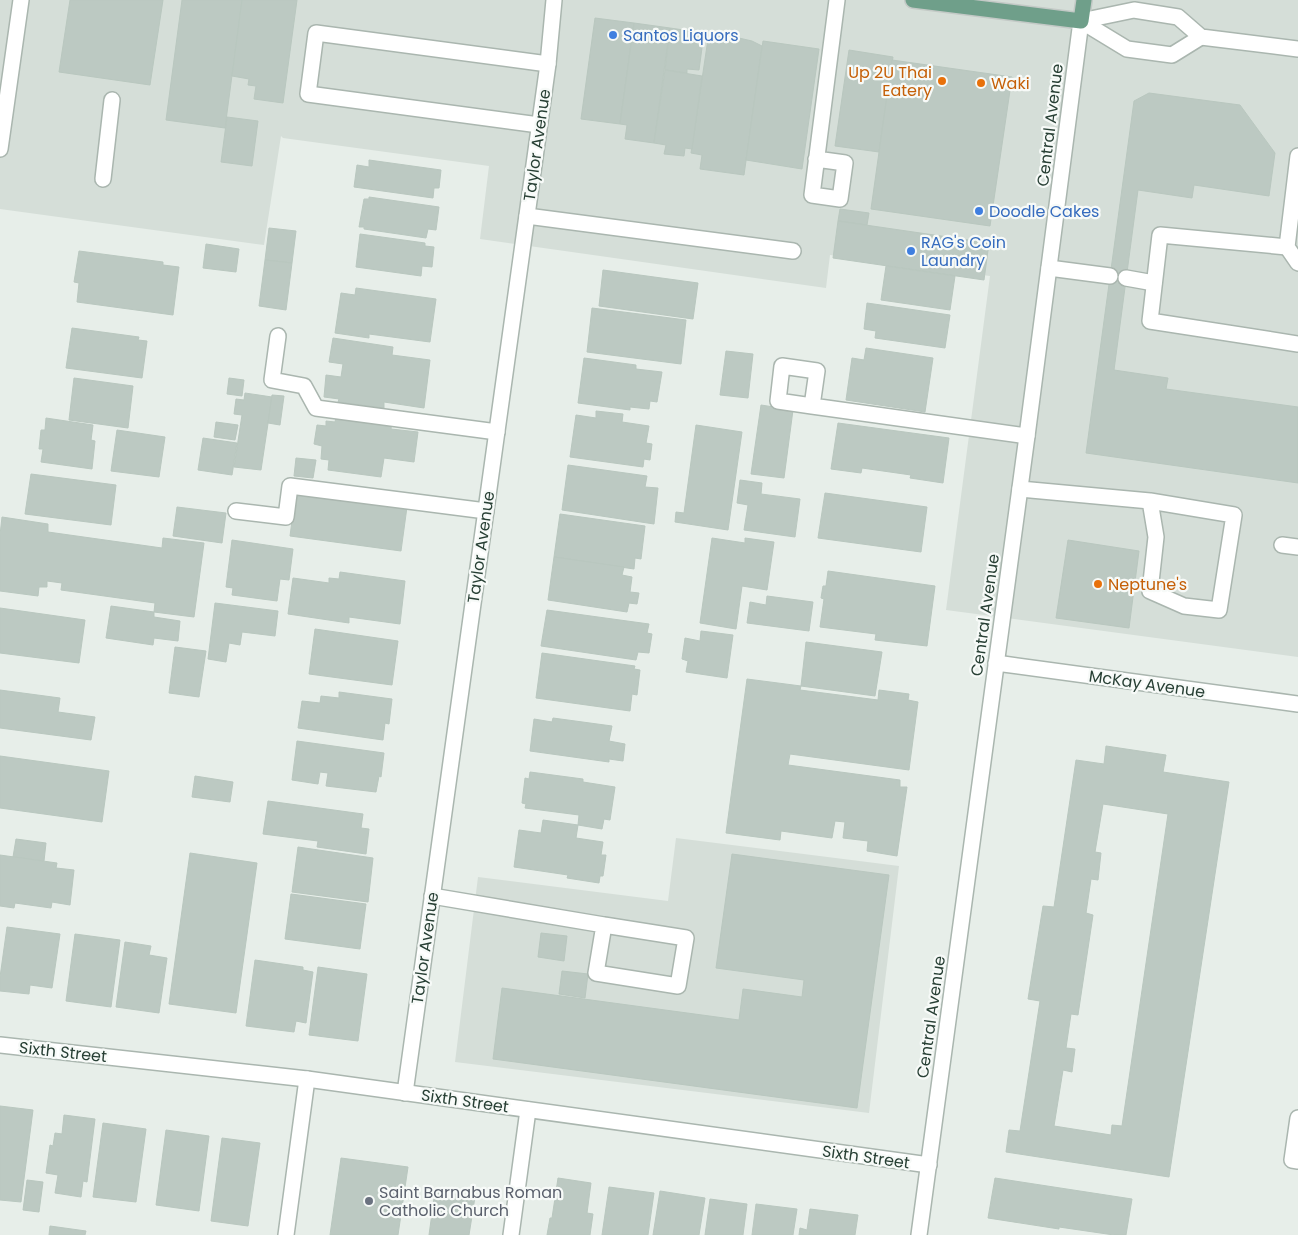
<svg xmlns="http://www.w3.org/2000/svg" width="1298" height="1235" viewBox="0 0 1298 1235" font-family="Poppins,sans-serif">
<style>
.built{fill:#d5ded8}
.building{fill:#bcc9c2;stroke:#b9c7bf;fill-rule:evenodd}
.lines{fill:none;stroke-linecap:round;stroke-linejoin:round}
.minor-casing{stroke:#aab6af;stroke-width:18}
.major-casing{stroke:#c3c9c6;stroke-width:18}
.minor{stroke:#fff;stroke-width:15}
.major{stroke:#6f9f8a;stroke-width:15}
.shop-dot{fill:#3f7fe0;stroke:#f7faf8;stroke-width:2}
.food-dot{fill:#e8710a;stroke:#f7faf8;stroke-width:2}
.worship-dot{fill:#6b7280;stroke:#f7faf8;stroke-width:2}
.labels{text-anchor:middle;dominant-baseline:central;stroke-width:4.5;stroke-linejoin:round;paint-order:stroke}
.shop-label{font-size:16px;fill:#366cbe;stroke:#f7faf8;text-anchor:start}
.food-label{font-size:16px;fill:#c56008;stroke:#f7faf8;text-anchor:start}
.street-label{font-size:16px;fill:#273f34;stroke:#f7faf8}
.worship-label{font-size:16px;fill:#5b616d;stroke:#f7faf8;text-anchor:start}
</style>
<rect width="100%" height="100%" fill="#e7eee9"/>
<g class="built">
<polygon points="0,0 1298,0 1298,657 946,610 990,276 830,255 826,288 480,239 489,166 283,138 281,136 264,245 0,209"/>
<polygon points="676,838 899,866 869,1113 455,1062 478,877 668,901"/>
</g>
<g class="building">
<polygon points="70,0 163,0 150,85 59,72"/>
<polygon points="182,0 242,0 225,128 166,120"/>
<polygon points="242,0 297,0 283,103 254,99 256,86 248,85 249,79 232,76"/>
<polygon points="595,18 634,23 620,124 581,119"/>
<polygon points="634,23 670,28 654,143 625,139 627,125 620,124"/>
<polygon points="670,28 704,33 699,70 687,69 687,73 665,70"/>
<polygon points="715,36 739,38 752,41 762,46 744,175 700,169 702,155 691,153 708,39"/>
<polygon points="763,41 819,49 802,169 746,160"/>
<polygon points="849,50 893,57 879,152 835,146"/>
<polygon points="892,60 1012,77 990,226 871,209"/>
<polygon points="665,70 702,76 692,149 685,148 684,156 664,154 666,145 654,143"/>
<polygon points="1149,93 1240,105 1275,153 1269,196 1194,185 1192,198 1138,190 1114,370 1168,378 1166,389 1298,407 1298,483 1086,453 1134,101"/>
<polygon points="227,117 258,121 252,166 221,162"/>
<polygon points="369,160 441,170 439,188 434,188 433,198 354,187 357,165 369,167"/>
<polygon points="369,197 439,207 436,230 428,229 426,238 364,229 364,227 359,227 364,199 369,199"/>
<polygon points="840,209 869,213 867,225 838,221"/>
<polygon points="838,221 989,243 984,280 833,258"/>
<polygon points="269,228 296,231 292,263 265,260"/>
<polygon points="360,234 425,243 425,246 434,247 432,267 422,266 421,276 356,267"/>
<polygon points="206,244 239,249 236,272 203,268"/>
<polygon points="79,251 163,262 163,265 179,267 173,315 77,302 79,283 74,282"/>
<polygon points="265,260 292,263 286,310 259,306"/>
<polygon points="886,266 955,276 950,310 881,300"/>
<polygon points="603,270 698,283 693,319 599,306"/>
<polygon points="356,288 436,299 430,342 369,334 369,338 335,333 341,293 355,295"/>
<polygon points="867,303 950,315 945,348 875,338 876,331 864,329"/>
<polygon points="592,308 686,320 681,364 587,352"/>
<polygon points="72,328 139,337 138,340 147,341 142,378 66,368"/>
<polygon points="333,338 393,347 392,355 430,360 424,408 384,402 384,408 338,402 339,399 324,397 326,375 341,377 343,364 329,362"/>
<polygon points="866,348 933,358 925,412 846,400 852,358 864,360"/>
<polygon points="726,351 753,354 748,398 720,395"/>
<polygon points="584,358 636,365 636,369 662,372 657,402 650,401 649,409 630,407 630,410 578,403"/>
<polygon points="74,378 133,386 128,428 69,420"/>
<polygon points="229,378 244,380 242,396 227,394"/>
<polygon points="245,393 272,397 261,470 234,467 242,415 234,414 236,399 244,400"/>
<polygon points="272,395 284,396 280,425 268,423"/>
<polygon points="761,405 793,410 784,478 751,474"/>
<polygon points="596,411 623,414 622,422 649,426 646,443 652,444 650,460 644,459 643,467 570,457 576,415 596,418"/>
<polygon points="337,412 392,419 391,429 418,432 414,462 384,458 381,477 328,470 329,460 321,459 322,446 314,444 317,425 326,426 326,421 335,422"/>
<polygon points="46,418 93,425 91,440 95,441 92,469 41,462 43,449 39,449 41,430 45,430"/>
<polygon points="216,422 238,425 235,440 214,437"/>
<polygon points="838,423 949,438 943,483 910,478 911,475 862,468 861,473 831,469"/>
<polygon points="696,425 742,432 728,530 675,522 676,512 684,513"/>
<polygon points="117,430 165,437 159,477 111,471"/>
<polygon points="203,438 237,443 232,475 198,470"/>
<polygon points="296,458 316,460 313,478 294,476"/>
<polygon points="568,465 647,476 645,487 658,488 654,524 562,510"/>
<polygon points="31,474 116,485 111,525 25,514"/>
<polygon points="740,480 762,483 761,494 800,499 795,537 744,530 748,505 737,503"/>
<polygon points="296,491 407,507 401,551 290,536"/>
<polygon points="825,493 927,507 921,552 818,538"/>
<polygon points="177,507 226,513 222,543 173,536"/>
<polygon points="560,514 645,526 641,559 635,558 634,569 554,557"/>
<polygon points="2,517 48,524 48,532 162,548 163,538 204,543 194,617 154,612 155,603 61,590 62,583 47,581 47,587 39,587 38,596 0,591 0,535"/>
<polygon points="712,538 745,543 745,538 774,542 767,590 742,586 736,629 700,623"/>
<polygon points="232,540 293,549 289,580 280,579 277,601 232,595 233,588 226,587"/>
<polygon points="1068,540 1139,551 1129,628 1056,618"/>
<polygon points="554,557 624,567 622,575 632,577 630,592 639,593 637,604 629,603 627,612 548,600"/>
<polygon points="828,571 935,586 927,646 875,640 876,634 820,627 824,599 821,598 823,586 826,586"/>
<polygon points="340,572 405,581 400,624 349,617 349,623 288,614 293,578 329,583 329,578 339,579"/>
<polygon points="767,596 813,602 809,631 747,623 750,602 766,605"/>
<polygon points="215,603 278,611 275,636 242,632 240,645 229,643 226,662 208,659"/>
<polygon points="111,606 154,612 154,617 180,621 178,641 154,638 153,645 106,638"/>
<polygon points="0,608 85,620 79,663 0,653"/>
<polygon points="547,610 649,624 647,633 652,634 649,653 638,652 636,660 541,646"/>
<polygon points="315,629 398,641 392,685 309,674"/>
<polygon points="701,631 733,635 727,678 686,672 688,661 682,659 685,638 700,641"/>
<polygon points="806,642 882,652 875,696 801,686"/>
<polygon points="175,647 206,651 199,697 169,693"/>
<polygon points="542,653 635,666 634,669 640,670 637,695 632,694 630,711 536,698"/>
<polygon points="747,679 801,686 800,690 878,700 879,690 909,694 908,700 918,702 909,770 790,754 788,765 900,780 900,787 907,787 897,856 867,851 868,841 843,838 845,822 835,821 832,838 781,831 780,840 726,833"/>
<polygon points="0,690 60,698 58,712 95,717 91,740 0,728"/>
<polygon points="339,692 392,699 389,724 385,723 383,740 298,728 302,701 320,703 321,696 339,698"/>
<polygon points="553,718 612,726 609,741 625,744 623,761 609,759 609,762 530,751 534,719 552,722"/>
<polygon points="297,741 384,753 381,777 379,776 376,792 326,786 328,773 320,772 318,784 292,780"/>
<path d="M1106,746l60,9 -3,17 66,10 -60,395 -163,-25 3,-22 11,1 20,-130 -12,-2 15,-93 11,1 22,-147 28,4zM1103,804l65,10 -46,312 -10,-1 -1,10 -57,-9 9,-56 9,2 3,-23 -9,-1 5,-34 7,1 15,-100 -7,-2 5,-34 7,1 3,-27 -6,-1z"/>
<polygon points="0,756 109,771 102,822 0,808"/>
<polygon points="530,772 583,779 583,782 615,787 610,820 604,819 602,829 578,825 579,815 525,808 526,804 522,803 525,778 529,779"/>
<polygon points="195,776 233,782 230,802 192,797"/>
<polygon points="268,801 363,814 361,828 369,829 366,854 317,847 318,841 263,834"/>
<polygon points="543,820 578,825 576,838 603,842 601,855 606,855 603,876 600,876 599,883 567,878 568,875 514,867 519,830 541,833"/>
<polygon points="16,839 46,843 44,861 13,857"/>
<polygon points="298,847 373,858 368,902 292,892"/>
<polygon points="190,853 257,863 236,1013 169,1004"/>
<polygon points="732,854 889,875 857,1108 493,1059 502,988 739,1020 743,989 802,997 804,980 716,968"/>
<polygon points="0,855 57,863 56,868 74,870 70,905 52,902 51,908 15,903 14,908 0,906"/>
<polygon points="291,894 366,904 360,949 285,939"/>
<polygon points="7,927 60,934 52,988 30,985 29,994 0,991 0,977"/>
<polygon points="541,933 567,936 564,961 538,957"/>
<polygon points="75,934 120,940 111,1007 66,1001"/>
<polygon points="125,942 151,946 149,955 167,958 159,1013 116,1007"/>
<polygon points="255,960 303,967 303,970 313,972 306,1023 296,1021 294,1032 246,1026"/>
<polygon points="318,967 367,974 358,1041 309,1035"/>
<polygon points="562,971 588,974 585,998 559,994"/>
<polygon points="0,1106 33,1110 21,1202 0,1200"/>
<polygon points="64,1115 95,1119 87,1182 83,1181 81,1197 55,1193 58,1175 46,1173 50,1145 53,1146 55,1133 62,1134"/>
<polygon points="103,1123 146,1129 136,1202 93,1197"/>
<polygon points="166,1130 209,1136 199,1211 156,1205"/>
<polygon points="222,1138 260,1143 248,1226 211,1221"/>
<polygon points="341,1158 408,1167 398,1235 330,1235"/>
<polygon points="558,1178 591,1183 587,1213 593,1214 590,1235 547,1235 550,1218 552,1218"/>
<polygon points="995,1178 1132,1199 1126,1235 1114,1235 1059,1227 1059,1229 988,1218"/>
<polygon points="27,1180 43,1182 39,1212 23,1210"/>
<polygon points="609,1187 654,1193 648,1235 602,1235"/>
<polygon points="435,1191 475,1197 469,1235 429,1235"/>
<polygon points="660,1191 705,1198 699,1235 653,1235"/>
<polygon points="710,1199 747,1204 743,1235 705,1235"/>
<polygon points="756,1204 797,1209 793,1235 752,1235"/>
<polygon points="810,1209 858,1215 855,1235 799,1235 800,1228 807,1230"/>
<polygon points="50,1226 86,1231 85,1235 49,1235"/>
</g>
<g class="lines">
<defs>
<g id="minor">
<polyline points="1081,21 1134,10 1178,17 1201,37 1298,49"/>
<polyline points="1081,21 1127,49 1172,55 1201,37"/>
<polyline points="539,125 308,94 316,33 548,64"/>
<polyline points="0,149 21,0"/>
<polyline points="1298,156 1287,247 1298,263"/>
<polyline points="816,159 845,163 840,199 812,195 837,0"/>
<polyline points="103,179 112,100"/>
<polyline points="527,216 793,251"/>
<polyline points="1287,247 1160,235 1150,321 1298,344"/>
<polyline points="1049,268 1110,276"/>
<polyline points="1126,278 1154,283"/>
<polyline points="278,336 272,380 304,386 316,408 497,432"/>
<polyline points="812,406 778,401 782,366 817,371 812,406 1027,436"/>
<polyline points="1020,489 1150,501 1156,537 1150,591 1184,606 1219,610 1234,515 1150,501"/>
<polyline points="236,511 286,517 290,486 486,511"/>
<polyline points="1282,545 1298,547"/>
<polyline points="996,663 1298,704"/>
<polyline points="432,896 604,925 596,973 678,986 686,938 604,925"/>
<polyline points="0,1045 307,1079 929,1165"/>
<polyline points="405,1093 548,64 554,0"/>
<polyline points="1298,1118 1292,1160 1298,1161"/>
<polyline points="286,1235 307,1079"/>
<polyline points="511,1235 528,1110"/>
<polyline points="919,1235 1027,436 1081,21"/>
</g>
<polyline id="major" points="913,0 1081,21 1084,0"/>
</defs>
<use href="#minor" class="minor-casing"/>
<use href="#major" class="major-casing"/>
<use href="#minor" class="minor"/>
<use href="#major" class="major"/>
</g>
<g class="shop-dot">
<circle cx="613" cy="35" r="5"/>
<circle cx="979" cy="211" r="5"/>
<circle cx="911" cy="251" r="5"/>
</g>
<g class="food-dot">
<circle cx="942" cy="81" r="5"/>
<circle cx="981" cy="83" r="5"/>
<circle cx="1098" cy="584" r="5"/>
</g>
<circle class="worship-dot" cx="369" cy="1201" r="5"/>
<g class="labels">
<g class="shop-label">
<text x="623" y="35">Santos Liquors</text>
<text x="989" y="211">Doodle Cakes</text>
<text x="921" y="242">RAG's Coin<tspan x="921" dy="18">Laundry</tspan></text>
</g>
<g class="food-label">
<text x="932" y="72" text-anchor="end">Up 2U Thai<tspan x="932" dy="18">Eatery</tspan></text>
<text x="991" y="83">Waki</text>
<text x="1108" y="584">Neptune's</text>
</g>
<g class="street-label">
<text transform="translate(1050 125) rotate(-83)">Central Avenue</text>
<text transform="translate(537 145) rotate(-82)">Taylor Avenue</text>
<text transform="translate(481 547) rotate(-82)">Taylor Avenue</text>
<text transform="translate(985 615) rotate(-82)">Central Avenue</text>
<text transform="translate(1147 684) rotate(8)">McKay Avenue</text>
<text transform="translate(425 948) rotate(-82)">Taylor Avenue</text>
<text transform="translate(931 1017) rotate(-82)">Central Avenue</text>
<text transform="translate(63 1052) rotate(6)">Sixth Street</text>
<text transform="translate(465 1101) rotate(8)">Sixth Street</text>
<text transform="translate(866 1157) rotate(8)">Sixth Street</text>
</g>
<g class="worship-label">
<text x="379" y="1192">Saint Barnabus Roman<tspan x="379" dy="18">Catholic Church</tspan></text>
</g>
</g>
</svg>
